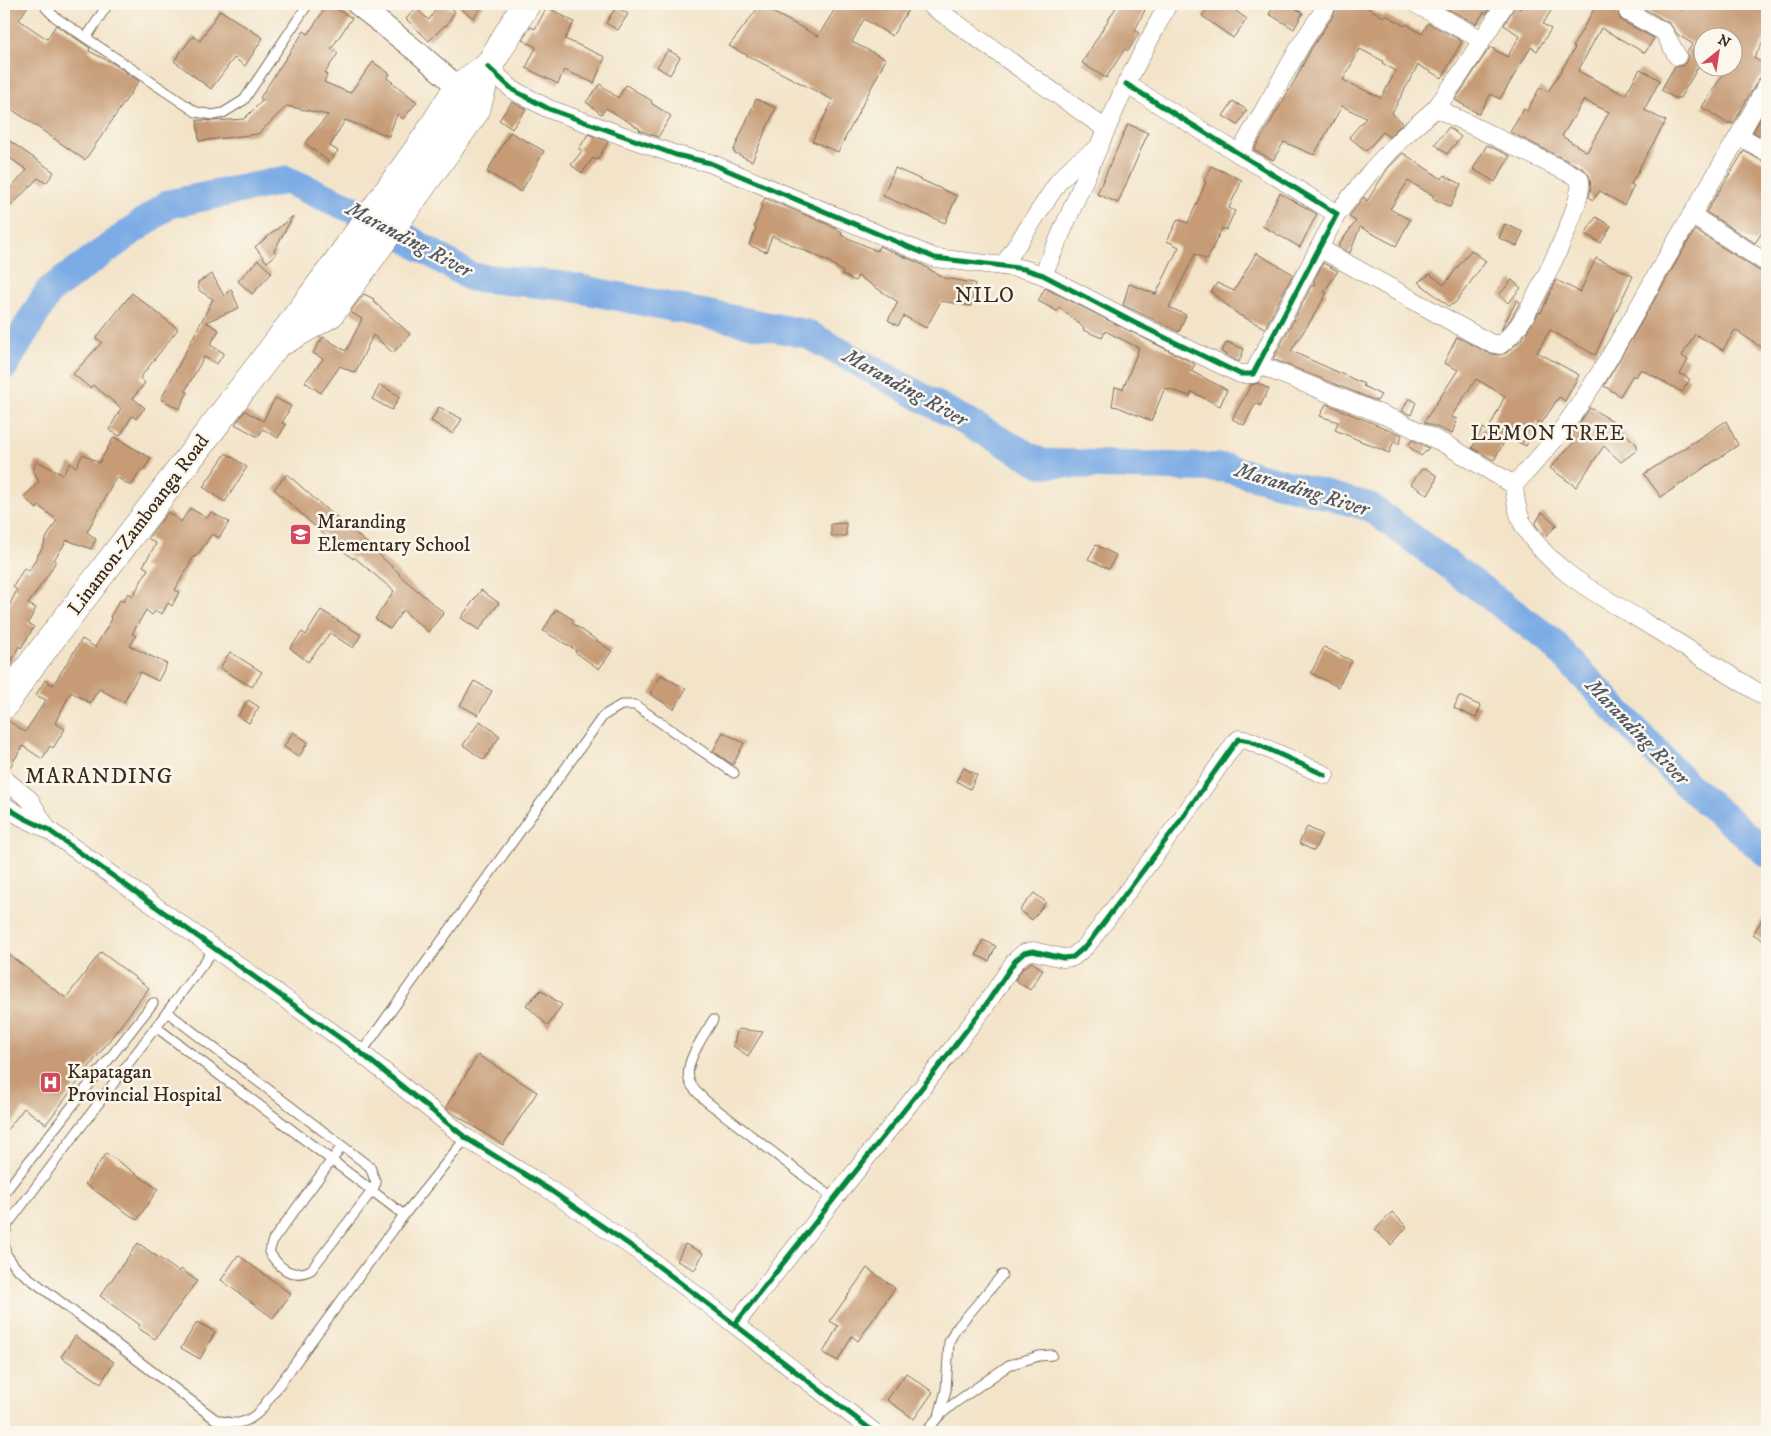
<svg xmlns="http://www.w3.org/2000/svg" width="1771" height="1436" viewBox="0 0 1771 1436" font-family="'IM FELL DW Pica',serif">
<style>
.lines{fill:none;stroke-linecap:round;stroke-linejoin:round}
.river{stroke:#7babe5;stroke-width:29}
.building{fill:#c69b76;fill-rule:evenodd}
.service-casing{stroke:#7b6b5a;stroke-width:11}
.minor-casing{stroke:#7b6b5a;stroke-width:19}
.tertiary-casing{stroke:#7b6b5a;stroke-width:23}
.trunk-casing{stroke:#7b6b5a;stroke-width:29}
.service{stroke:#fff;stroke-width:9}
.minor{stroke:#fff;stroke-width:18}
.tertiary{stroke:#fff;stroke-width:21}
.trunk{stroke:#fff;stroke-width:28}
.cycleway-casing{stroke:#fbf7ec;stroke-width:8}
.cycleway{stroke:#00873e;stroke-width:5}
.labels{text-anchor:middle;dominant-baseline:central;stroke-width:5;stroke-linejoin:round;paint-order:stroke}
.poi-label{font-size:20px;fill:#3b2a1e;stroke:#fbf7ec;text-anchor:start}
.street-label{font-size:20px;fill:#3b2a1e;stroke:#fbf7ec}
.water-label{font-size:21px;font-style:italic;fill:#515764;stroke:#fbf7ec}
.neighbourhood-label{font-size:21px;letter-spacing:1px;fill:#3b2a1e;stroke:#fbf7ec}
.quarter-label{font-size:22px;letter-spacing:1px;fill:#3b2a1e;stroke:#fbf7ec}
</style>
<rect width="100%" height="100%" fill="#fbf7ec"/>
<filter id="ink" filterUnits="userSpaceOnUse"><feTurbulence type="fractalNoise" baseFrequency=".02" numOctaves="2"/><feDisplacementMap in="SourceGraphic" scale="10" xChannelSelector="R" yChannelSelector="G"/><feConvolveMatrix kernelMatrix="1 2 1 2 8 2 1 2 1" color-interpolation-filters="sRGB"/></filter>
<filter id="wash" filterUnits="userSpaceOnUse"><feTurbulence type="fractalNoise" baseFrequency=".0096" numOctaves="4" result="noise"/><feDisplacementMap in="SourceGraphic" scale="20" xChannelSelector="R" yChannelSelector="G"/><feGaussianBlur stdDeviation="1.12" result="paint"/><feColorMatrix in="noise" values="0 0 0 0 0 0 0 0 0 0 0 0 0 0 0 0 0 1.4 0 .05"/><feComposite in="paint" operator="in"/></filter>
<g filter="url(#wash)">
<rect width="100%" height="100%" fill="#f3e4c9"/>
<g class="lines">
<polyline class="river" points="4,366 49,291 169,204 286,180 373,218 471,277 565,286 807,334 1041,463 1226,468 1370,507 1550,640 1686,784 1767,853"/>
</g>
<g id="blocks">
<g class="building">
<polygon points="9,4 29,4 19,20 47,39 56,25 90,48 89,51 114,64 139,81 85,160 4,104 4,11"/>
<polygon points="328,4 352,18 331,49 338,53 325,73 327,75 324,82 350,93 373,62 390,74 387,78 417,102 403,119 397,114 389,136 345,120 330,146 338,151 329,162 305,143 328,115 287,106 258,134 199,141 197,120 214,121 244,119 263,100 260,98 276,73 304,31 308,34"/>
<polygon points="439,4 443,4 455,11 446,26 445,25 429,41 406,19 416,8 429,20"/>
<polygon points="455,4 484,4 473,18"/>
<polygon points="761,4 778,4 772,12 818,36 838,4 912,4 892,36 864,19 852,42 886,59 838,152 812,141 833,100 729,46"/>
<polygon points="1118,4 1148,4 1135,30 1139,33 1128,51 1125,49 1106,78 1082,63"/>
<polygon points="1211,4 1226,4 1247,19 1233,38 1202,16"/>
<polygon points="1276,4 1287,4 1303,13 1294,29 1269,14"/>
<path d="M1338,4h22l24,13 2,-2 19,11 1,-2 16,10 6,-11 34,18 -20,37 -24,-13 -26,48 11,10 -14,14 -6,-5 -17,19 -17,-14 17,-19 -24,-12 -28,49 -30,-13 -11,18 -19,-10 40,-68 17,-33 22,-33zM1360,49l23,12 -1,2 14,8 -15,27 -38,-18z"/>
<polygon points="1438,4 1493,4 1486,14 1484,12 1476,24"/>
<polygon points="1523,4 1555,4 1543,24 1551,29 1537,51 1531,47 1500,99 1491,94 1479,114 1455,100 1490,47 1507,57 1520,36 1504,25 1515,6 1520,9"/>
<path d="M1597,4h13l8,5 1,8 3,4 32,17 -9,15 -44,-25 -23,43 47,24 15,-26 20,11 -16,30 22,11 -26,45h1l-10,18 3,2 -10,19 -24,-14 -7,9 -4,-3 2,-10 -1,-10 -6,-8 -74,-37 14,-23 3,2 13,-24 8,5 27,-44 -2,-2zM1584,100l25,12 -22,40 -25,-16z"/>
<polygon points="1644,4 1671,4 1682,10 1685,4 1767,4 1767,34 1754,58 1767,66 1767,74 1762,76 1758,80 1733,124 1729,122 1728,124 1702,107 1727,68 1734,68 1734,38 1704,38 1704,57 1680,98 1675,98 1661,90 1675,66 1682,66 1686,62 1688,57 1687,52 1693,44 1678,35 1669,23 1643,8"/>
<polygon points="547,7 574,22 565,39 605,57 594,83 564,70 558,84 526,68 536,47 522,40 531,27 535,29"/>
<polygon points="616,7 628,14 618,30 606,23"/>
<polygon points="220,10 263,38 245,66 234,58 211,89 174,61 193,36 200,41"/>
<polygon points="668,50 680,57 670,75 657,67"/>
<polygon points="600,84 618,98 626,85 652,101 651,103 671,116 658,137 639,130 640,129 606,108 601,114 586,102"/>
<polygon points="756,99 776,108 752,161 733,152"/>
<polygon points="1233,101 1247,110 1238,125 1223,116"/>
<polygon points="512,102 526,109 512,129 499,120"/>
<polygon points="1767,107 1767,140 1753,132"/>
<polygon points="1128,124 1148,133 1118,203 1097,194"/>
<polygon points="1449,127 1461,137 1447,154 1435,144"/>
<polygon points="510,132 544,151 521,192 487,172"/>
<polygon points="588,134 608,142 597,160 593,158 582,173 571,165 582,151 579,149"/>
<polygon points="4,137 54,172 46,183 38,178 4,213 4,195 27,170 4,154"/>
<polygon points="1487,145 1510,156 1495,182 1473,169"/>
<polygon points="1744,151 1762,161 1767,163 1767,225 1755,243 1706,212"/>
<polygon points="1403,153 1442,179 1444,175 1461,184 1450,207 1432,198 1434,196 1408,181 1390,209 1410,220 1396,246 1360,227 1350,253 1338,246 1356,221 1349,217 1351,214 1364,197 1367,201 1388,168"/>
<polygon points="1211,166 1242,180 1229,208 1235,211 1226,230 1222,228 1207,260 1195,254 1169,307 1186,315 1179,332 1123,305 1129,284 1156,294 1179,247 1167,241 1178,219 1188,223 1206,182 1204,181"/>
<polygon points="895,168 957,196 945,223 883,196"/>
<polygon points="1280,193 1317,214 1300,247 1262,226"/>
<polygon points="765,198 827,224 842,232 841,235 877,251 879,246 919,263 944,278 975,283 971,306 941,301 926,328 904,316 898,326 888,320 898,302 858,276 855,281 842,274 843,272 828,261 772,236 766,252 749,245 756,228 754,227 762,206 761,205"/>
<polygon points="293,216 274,251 277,254 267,262 255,247"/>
<polygon points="1596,217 1611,226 1601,243 1585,234"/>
<polygon points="1505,224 1523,232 1517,246 1499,238"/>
<polygon points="1695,230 1761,272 1767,274 1767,351 1735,330 1723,350 1695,334 1682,356 1688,360 1680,374 1690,379 1682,392 1641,369 1635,377 1633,375 1620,396 1604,386"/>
<polygon points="1471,250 1486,261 1455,303 1449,306 1418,282 1430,274 1444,285"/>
<polygon points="1256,253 1293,274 1265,328 1239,315 1211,292 1217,283 1234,291"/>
<polygon points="1596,258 1633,276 1595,355 1550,330 1537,352 1579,375 1565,401 1559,397 1541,424 1538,421 1526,446 1507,437 1494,460 1472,448 1483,428 1488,431 1505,396 1476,379 1451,417 1457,419 1452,434 1424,422 1458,370 1444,363 1457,337 1488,353 1498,355 1506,353 1521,340 1539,312 1541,313 1556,280 1580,292"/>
<polygon points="258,260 272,273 252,294 238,281"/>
<polygon points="1323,263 1338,271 1324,292 1327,293 1313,317 1291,351 1364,384 1363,386 1381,395 1377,401 1273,359 1312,285 1314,286 1314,280"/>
<polygon points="212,274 224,296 231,289 239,308 206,322 219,330 210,345 224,353 217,364 204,357 185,391 188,392 179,409 161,399 213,299 200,291 198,287 198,282"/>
<polygon points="1512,280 1521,288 1508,303 1499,295"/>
<polygon points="1045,288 1195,364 1191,371 1227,390 1220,406 1192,392 1190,396 1165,388 1151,421 1118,407 1112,406 1115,387 1123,389 1139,348 1105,331 1102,338 1083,330 1084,328 1059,307 1057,311 1038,301"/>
<polygon points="132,293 178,329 140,378 145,383 133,398 145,408 136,419 132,416 120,436 109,430 121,408 93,385 90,388 73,374 102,342 96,338"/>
<polygon points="364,294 374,299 373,301 410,334 393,353 373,335 355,373 340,366 321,393 305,382 323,359 313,353 323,337 346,351 362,319 350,312"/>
<polygon points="1517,300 1520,302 1510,320 1501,330"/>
<polygon points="1227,342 1244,349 1239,362 1221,352"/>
<polygon points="1258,383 1269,389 1260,406 1256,403 1244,425 1232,419 1251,385"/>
<polygon points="380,385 400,396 392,410 372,399"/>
<polygon points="275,398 291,406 282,423 286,425 278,438 263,429 258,437 235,424 245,411 263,421"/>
<polygon points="1409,398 1416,402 1411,415 1402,411"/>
<polygon points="1326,404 1402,435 1399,444 1394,441 1389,453 1335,430 1338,422 1320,416"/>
<polygon points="439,407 462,419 453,434 431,421"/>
<polygon points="1590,408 1613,421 1637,445 1637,450 1621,462 1604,446 1576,487 1550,468 1574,442 1569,438"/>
<polygon points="1726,421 1738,445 1661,497 1644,474"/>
<polygon points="114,437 151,458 143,471 141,470 131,486 116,477 87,532 96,539 91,549 67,540 54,560 56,561 48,575 28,604 36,608 28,623 34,627 21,648 19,646 4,677 4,616 17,590 13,587 24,568 29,571 45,543 44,542 57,520 39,506 37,509 24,497 39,482 33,469 37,461 63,475 70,463 76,467 83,454 99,463"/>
<polygon points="1412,440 1429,448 1421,456 1408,446"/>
<polygon points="226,453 247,467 225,502 203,487"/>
<polygon points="1422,469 1427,469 1437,476 1434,485 1428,495 1411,484"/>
<polygon points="287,474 326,509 351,529 400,574 399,575 444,613 428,632 403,610 390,629 375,619 394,591 354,557 353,559 320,531 274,489"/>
<polygon points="190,508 207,518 211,512 229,522 219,538 212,534 196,557 194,556 175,590 179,592 172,606 168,603 162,614 156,611 152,615 146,610 132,634 136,636 130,646 167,664 158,681 140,672 124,702 99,689 90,703 71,692 55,723 65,729 53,748 50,746 42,759 23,746 8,770 4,769 4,720 7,720 25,732 46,700 36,695 45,680 53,685 82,639 95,647 112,619 110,617 120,600 123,602 128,593 133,596 148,569 143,566 156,544 148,538 168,512 181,522"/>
<polygon points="1542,512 1557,525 1545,537 1535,524"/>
<polygon points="846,523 846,536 831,536 831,524"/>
<polygon points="1096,545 1116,555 1109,569 1088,559"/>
<polygon points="481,590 499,603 479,630 461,618"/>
<polygon points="556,609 574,620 572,623 612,651 599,669 575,652 576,650 543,631"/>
<polygon points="321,610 361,635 353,648 330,633 308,662 290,648 302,632 306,635"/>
<polygon points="1324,647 1352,661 1338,687 1311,673"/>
<polygon points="230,652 262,672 252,687 220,668"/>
<polygon points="661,675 686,689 674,709 650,694"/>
<polygon points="474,681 492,691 478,715 460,705"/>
<polygon points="1459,696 1481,706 1476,718 1454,708"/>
<polygon points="248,700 259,707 249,723 238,716"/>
<polygon points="480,721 500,736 484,760 463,745"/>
<polygon points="293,732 308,742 299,757 284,747"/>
<polygon points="723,732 744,743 733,765 713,751"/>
<polygon points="964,768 977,775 970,789 956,781"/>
<polygon points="1307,827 1322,834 1314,851 1299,843"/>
<polygon points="1034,893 1046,902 1032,920 1020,910"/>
<polygon points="1767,912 1767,943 1753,934"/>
<polygon points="983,940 996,946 989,961 976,955"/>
<polygon points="4,951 66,998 101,952 149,988 46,1124 24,1108 4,1134"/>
<polygon points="1032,962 1043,970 1030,990 1015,980 1023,968"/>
<polygon points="541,990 562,1005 548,1026 526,1005"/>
<polygon points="738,1029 763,1032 748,1056 733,1046"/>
<polygon points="478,1055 537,1092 503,1145 445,1108"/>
<polygon points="106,1153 158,1189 137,1220 85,1184"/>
<polygon points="1392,1212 1407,1227 1391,1245 1375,1230"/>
<polygon points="138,1243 179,1272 181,1269 197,1281 155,1339 138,1328 140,1325 100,1296"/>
<polygon points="685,1244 703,1253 695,1270 677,1261"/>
<polygon points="238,1255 291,1294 273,1318 221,1280"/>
<polygon points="867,1268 895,1288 858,1341 852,1336 838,1361 823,1353 838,1326 830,1321"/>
<polygon points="197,1322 215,1332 200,1359 181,1348"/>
<polygon points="75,1336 114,1362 101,1383 61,1357"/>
<polygon points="906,1373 933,1392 914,1419 887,1400"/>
</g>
</g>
</g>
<g filter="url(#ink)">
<use href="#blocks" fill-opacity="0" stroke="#7b6b5a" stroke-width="1"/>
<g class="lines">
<defs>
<g id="service">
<polyline points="45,4 46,8 55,17 196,112 213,115 223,113 244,100 308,4"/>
<polyline points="86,38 108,4"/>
<path d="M167,1012l203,155 6,16 -4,8 -61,79c-19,9 -31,-1 -42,-18l4,-12 69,-94"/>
<path d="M713,1020c-9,16 -34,48 -21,66 3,5 9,10 14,15l128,98"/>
<polyline points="156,1027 404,1215"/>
<polyline points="361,1053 603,716 621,705 635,705 734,773"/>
<polyline points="4,1193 153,1003"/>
<polyline points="4,1237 8,1224 215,948"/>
<path d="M4,1243l2,11 10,14 199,151c19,6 29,7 45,-8l144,-196 62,-77"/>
<polyline points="939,1416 946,1390 949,1342 955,1330 1002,1275"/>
<polyline points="926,1432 939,1416 952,1405 1009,1365 1039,1356 1052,1355"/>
</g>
<g id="minor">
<polyline points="929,4 1106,129"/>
<polyline points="1416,4 1482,40"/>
<polyline points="1633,4 1628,12 1664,32 1677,56"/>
<polyline points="488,67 513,90 549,109 676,155 710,163 935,258 1003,266 1024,269 1043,275 1133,322 1240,374 1253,374 1337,214 1126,84"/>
<polyline points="1740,136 1767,152"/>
<polyline points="1239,154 1302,43 1328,4"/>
<polyline points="1337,214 1372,170 1403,137 1436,108 1461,73 1505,4"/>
<polyline points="1691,215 1767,263"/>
<path d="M1319,248l171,95 10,2c9,-7 17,-16 23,-26 12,-19 66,-124 56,-141l-143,-70"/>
<polyline points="1003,266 1059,181 1075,164 1097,149"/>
<polyline points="1043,275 1126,84 1168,4"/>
<path d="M1259,365l139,56 47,23 69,41c1,14 3,30 11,43 29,46 79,69 122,96 40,24 80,49 120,74"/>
<path d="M1514,485c18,-20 37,-39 52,-61 39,-54 70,-114 104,-172 32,-56 67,-110 97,-167"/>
<polyline points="4,779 30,800 47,829"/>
<polyline points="4,806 24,818 47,829 361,1053 466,1138 550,1190 637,1250 716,1310 874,1432"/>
<polyline points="735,1324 943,1061 985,1006 1015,961 1024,953 1033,951 1063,958 1073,957 1087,945 1175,828 1235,743 1239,739 1250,741 1325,775"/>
</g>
<polyline id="tertiary" points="357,4 420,54 458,87"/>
<g id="trunk">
<polyline points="285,340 330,314 476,110 488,67 526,4"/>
<polyline points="4,705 29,668 275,346 336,264 427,137 458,87 488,67"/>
</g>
</defs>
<use href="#service" class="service-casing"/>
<use href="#minor" class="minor-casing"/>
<use href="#tertiary" class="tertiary-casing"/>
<use href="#trunk" class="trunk-casing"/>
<use href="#service" class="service"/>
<use href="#minor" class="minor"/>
<use href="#tertiary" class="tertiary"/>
<use href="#trunk" class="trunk"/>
<defs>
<g id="cycleway">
<polyline points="488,67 513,90 549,109 676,155 710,163 935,258 1003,266 1024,269 1043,275 1133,322 1240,374 1253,374 1337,214 1126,84"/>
<polyline points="4,806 24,818 47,829 361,1053 466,1138 550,1190 637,1250 716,1310 874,1432"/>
<polyline points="735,1324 943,1061 985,1006 1015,961 1024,953 1033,951 1063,958 1073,957 1087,945 1175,828 1235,743 1239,739 1250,741 1325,775"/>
</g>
</defs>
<use href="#cycleway" class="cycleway-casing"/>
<use href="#cycleway" class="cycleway"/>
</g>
</g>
<defs>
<symbol id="school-square" viewBox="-11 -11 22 22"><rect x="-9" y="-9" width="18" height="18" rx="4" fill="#d1495b" stroke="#fbf7ec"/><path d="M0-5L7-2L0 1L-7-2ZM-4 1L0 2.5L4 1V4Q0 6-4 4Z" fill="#fff"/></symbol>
<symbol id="hospital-square" viewBox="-11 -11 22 22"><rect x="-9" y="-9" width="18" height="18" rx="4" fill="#d1495b" stroke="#fbf7ec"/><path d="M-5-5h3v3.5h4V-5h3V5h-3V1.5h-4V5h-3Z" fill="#fff"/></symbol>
</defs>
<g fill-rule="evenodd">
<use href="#school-square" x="288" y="522" width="25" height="25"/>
<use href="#hospital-square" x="38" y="1070" width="25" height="25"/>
</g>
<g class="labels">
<g class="poi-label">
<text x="317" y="522">Maranding<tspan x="317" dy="23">Elementary School</tspan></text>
<text x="67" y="1072">Kapatagan<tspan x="67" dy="23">Provincial Hospital</tspan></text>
</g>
<g class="street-label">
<text transform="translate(139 525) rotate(-53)">Linamon-Zamboanga Road</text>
</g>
<g class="water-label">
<text transform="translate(409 240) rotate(28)">Maranding River</text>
<text transform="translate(905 388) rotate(29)">Maranding River</text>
<text transform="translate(1302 490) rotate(17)">Maranding River</text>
<text transform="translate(1637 732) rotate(46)">Maranding River</text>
</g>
<g class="neighbourhood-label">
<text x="985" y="296">NILO</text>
<text x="1548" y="434">LEMON TREE</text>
</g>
<g class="quarter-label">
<text x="99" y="776">MARANDING</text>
</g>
</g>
<rect width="1771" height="1436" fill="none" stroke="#fbf7ec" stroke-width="20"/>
<g transform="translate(1718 52) rotate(30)"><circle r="24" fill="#fbf7ec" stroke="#aea59a"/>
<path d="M0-4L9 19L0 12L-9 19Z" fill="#d1495b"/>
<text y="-8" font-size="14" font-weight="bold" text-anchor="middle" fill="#3b2a1e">N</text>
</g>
</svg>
